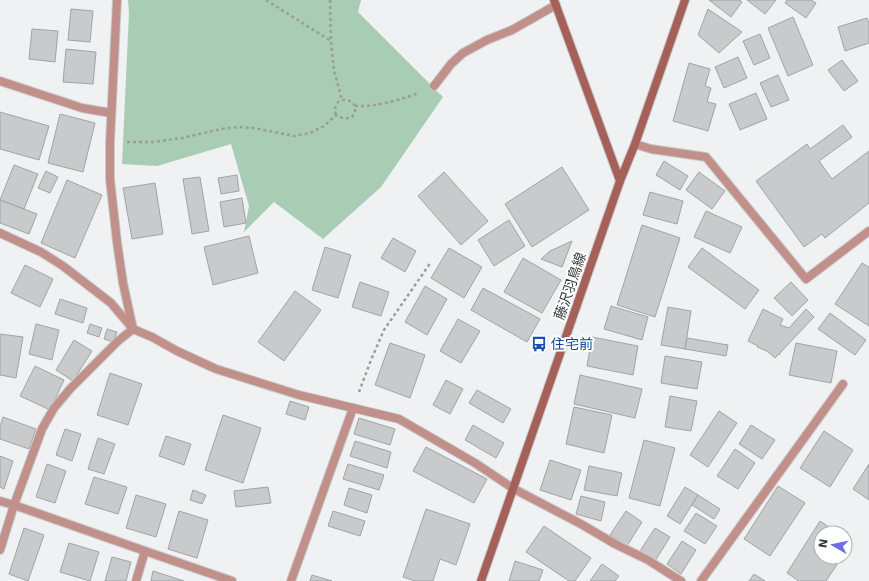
<svg xmlns="http://www.w3.org/2000/svg" width="869" height="581" viewBox="0 0 869 581" font-family="'DejaVu Sans','Noto Sans JP',sans-serif">
<style>
.green{fill:#a8cdb4}
.building{fill:#c9cacb;stroke:#a2a3a4}
.lines{fill:none;stroke-linecap:round;stroke-linejoin:round}
.lane-casing{stroke:#cbccce;stroke-width:10}
.street-casing{stroke:#cbccce;stroke-width:10}
.secondary-casing{stroke:#cbccce;stroke-width:10}
.path{stroke:#9b9c9d;stroke-width:2.5;stroke-dasharray:3 3;stroke-linecap:butt}
.lane{stroke:#c1908b;stroke-width:8}
.street{stroke:#c1908b;stroke-width:8}
.secondary{stroke:#a6605a;stroke-width:8}
.labels{text-anchor:middle;dominant-baseline:central;stroke-width:4;stroke-linejoin:round;paint-order:stroke}
.street-label{font-size:14px;fill:#383939;stroke:#feffff}
.transit-label{font-size:14px;fill:#164399;stroke:#feffff;text-anchor:start}
</style>
<rect width="100%" height="100%" fill="#f0f1f3"/>
<polygon class="green" points="128,0 361,0 358,12 443,97 381,187 323,239 274,202 244,232 249,206 231,144 157,166 122,164 129,13"/>
<g class="building">
<polygon points="709,0 740,0 742,2 731,17"/>
<polygon points="747,0 776,0 765,14"/>
<polygon points="787,0 811,0 816,3 806,18 785,3"/>
<polygon points="71,9 93,11 90,42 68,40"/>
<polygon points="708,9 742,32 719,53 698,35"/>
<polygon points="793,17 813,65 788,76 768,28"/>
<polygon points="867,18 869,23 869,43 845,51 838,27"/>
<polygon points="32,29 58,31 55,62 29,59"/>
<polygon points="760,34 770,58 754,65 743,41"/>
<polygon points="66,49 96,52 93,84 63,82"/>
<polygon points="738,57 747,78 724,88 715,67"/>
<polygon points="842,60 858,81 844,91 828,70"/>
<polygon points="689,63 710,69 705,86 711,88 707,102 716,104 708,131 673,121"/>
<polygon points="778,75 789,100 771,107 760,83"/>
<polygon points="756,93 767,119 740,130 729,104"/>
<polygon points="0,112 49,126 39,160 0,149"/>
<polygon points="60,114 95,123 83,172 48,163"/>
<polygon points="843,125 852,137 819,161 832,179 869,151 869,203 825,238 822,234 804,247 756,181 807,144 810,149"/>
<polygon points="664,161 688,176 680,190 656,175"/>
<polygon points="14,165 38,174 24,209 0,200"/>
<polygon points="562,167 589,210 532,247 505,204"/>
<polygon points="46,171 58,177 50,193 38,188"/>
<polygon points="444,172 488,221 461,245 418,196"/>
<polygon points="699,172 725,191 712,209 686,190"/>
<polygon points="237,175 239,191 221,194 218,178"/>
<polygon points="200,177 209,231 192,234 183,179"/>
<polygon points="67,180 102,195 75,258 41,243"/>
<polygon points="155,183 163,234 132,239 123,188"/>
<polygon points="650,192 683,201 677,224 643,215"/>
<polygon points="242,198 246,223 224,227 220,202"/>
<polygon points="0,200 37,214 29,234 0,223"/>
<polygon points="706,211 742,227 730,253 694,237"/>
<polygon points="509,220 525,246 494,266 478,240"/>
<polygon points="642,225 680,238 655,317 617,305"/>
<polygon points="249,236 258,273 213,285 204,247"/>
<polygon points="393,238 416,251 405,272 381,258"/>
<polygon points="572,241 562,267 541,259 550,251"/>
<polygon points="325,247 351,255 338,298 312,290"/>
<polygon points="449,248 482,267 464,298 431,278"/>
<polygon points="702,248 759,290 745,309 688,267"/>
<polygon points="523,258 561,280 542,313 504,292"/>
<polygon points="862,263 869,267 869,326 835,304"/>
<polygon points="25,265 53,279 40,307 11,293"/>
<polygon points="360,282 389,292 381,316 352,307"/>
<polygon points="791,282 808,300 792,316 774,298"/>
<polygon points="425,286 447,299 427,335 405,322"/>
<polygon points="483,288 540,319 527,342 471,310"/>
<polygon points="295,291 321,310 284,361 258,342"/>
<polygon points="60,299 87,308 83,323 55,314"/>
<polygon points="611,306 648,317 642,340 604,329"/>
<polygon points="668,307 691,311 685,349 661,345"/>
<polygon points="763,309 783,319 780,325 789,328 806,309 814,317 780,353 779,355 779,354 775,358 767,351 757,347 758,346 748,341"/>
<polygon points="830,313 866,340 855,355 818,329"/>
<polygon points="458,319 480,331 461,363 440,351"/>
<polygon points="36,324 59,330 52,360 29,354"/>
<polygon points="90,324 102,328 99,337 87,333"/>
<polygon points="107,329 117,332 113,342 104,339"/>
<polygon points="0,334 23,337 16,378 0,375"/>
<polygon points="592,337 638,346 633,375 587,366"/>
<polygon points="687,338 728,345 726,356 685,349"/>
<polygon points="74,340 92,351 73,381 56,370"/>
<polygon points="390,343 425,355 410,398 375,385"/>
<polygon points="796,343 837,351 831,383 789,375"/>
<polygon points="665,356 702,362 697,389 661,383"/>
<polygon points="35,366 64,380 50,410 20,396"/>
<polygon points="110,373 142,384 128,425 97,415"/>
<polygon points="580,375 642,389 635,418 574,404"/>
<polygon points="446,380 463,389 450,414 433,405"/>
<polygon points="477,390 511,409 503,423 469,403"/>
<polygon points="670,396 697,401 691,431 665,427"/>
<polygon points="290,401 309,407 305,420 286,414"/>
<polygon points="574,407 612,415 604,453 566,444"/>
<polygon points="719,411 737,423 708,467 690,455"/>
<polygon points="223,415 261,428 243,483 205,470"/>
<polygon points="3,417 36,429 29,449 0,439 0,426"/>
<polygon points="359,418 395,429 390,445 354,434"/>
<polygon points="473,425 504,443 496,458 465,440"/>
<polygon points="751,425 775,440 762,459 739,444"/>
<polygon points="65,429 81,434 72,461 56,455"/>
<polygon points="824,431 853,450 830,487 800,468"/>
<polygon points="166,436 191,444 184,465 159,456"/>
<polygon points="98,438 115,444 104,474 88,469"/>
<polygon points="644,440 675,448 660,506 629,498"/>
<polygon points="355,441 391,452 387,468 350,456"/>
<polygon points="426,447 487,479 474,503 413,471"/>
<polygon points="735,449 755,463 738,489 717,476"/>
<polygon points="0,456 13,461 4,489 0,487"/>
<polygon points="550,460 581,470 571,500 540,490"/>
<polygon points="47,464 66,471 55,503 36,497"/>
<polygon points="348,464 384,475 379,490 343,479"/>
<polygon points="869,464 869,500 853,489"/>
<polygon points="589,466 622,473 617,496 584,490"/>
<polygon points="94,477 127,487 118,514 85,504"/>
<polygon points="778,486 805,503 770,556 744,539"/>
<polygon points="268,487 271,503 236,507 234,491"/>
<polygon points="685,487 698,495 680,524 667,516"/>
<polygon points="349,488 372,495 367,513 344,505"/>
<polygon points="193,490 206,495 202,504 190,500"/>
<polygon points="136,495 166,504 156,537 126,528"/>
<polygon points="698,495 720,509 714,519 692,505"/>
<polygon points="581,496 605,502 601,521 576,514"/>
<polygon points="426,509 470,524 456,565 440,559 433,581 415,581 403,577"/>
<polygon points="179,511 208,520 197,558 168,549"/>
<polygon points="333,511 365,521 360,536 328,526"/>
<polygon points="626,511 642,522 627,546 610,535"/>
<polygon points="696,513 717,526 705,544 684,531"/>
<polygon points="820,521 838,533 821,533 821,557 842,557 826,581 799,581 787,573"/>
<polygon points="544,526 591,558 575,581 569,581 526,552"/>
<polygon points="24,528 44,535 28,581 9,574"/>
<polygon points="655,528 670,537 655,561 640,551"/>
<polygon points="845,538 851,542 845,552"/>
<polygon points="682,541 696,550 681,574 667,564"/>
<polygon points="69,543 99,552 90,581 60,572"/>
<polygon points="112,557 131,562 126,581 105,581"/>
<polygon points="515,561 543,570 539,581 509,581"/>
<polygon points="602,564 619,576 615,581 590,581"/>
<polygon points="153,571 184,581 151,581"/>
<polygon points="754,574 765,581 749,581"/>
<polygon points="312,575 332,581 310,581"/>
</g>
<g class="lines">
<defs>
<g id="lane">
<polyline points="0,81 82,108 111,113"/>
<polyline points="434,86 451,64 463,53 487,40 512,30 556,5"/>
<polyline points="635,144 651,149 706,157 806,279 869,231"/>
<polyline points="14,505 145,551 232,581"/>
<polyline points="136,581 145,551"/>
<polyline points="701,581 843,384"/>
</g>
<g id="street">
<polyline points="0,233 41,252 63,266 111,303 133,329 152,337 177,351 216,369 299,395 399,419 475,463 514,489 581,524 615,544 648,560 681,581"/>
<polyline points="0,501 14,505"/>
<polyline points="0,550 14,505 42,429 54,408 70,389 118,341 133,329 123,283 117,242 110,179 110,142 117,0"/>
<polyline points="291,581 353,408"/>
</g>
<g id="secondary">
<polyline points="554,0 620,181"/>
<polyline points="481,581 620,181 635,144 685,0"/>
</g>
</defs>
<use href="#lane" class="lane-casing"/>
<use href="#street" class="street-casing"/>
<use href="#secondary" class="secondary-casing"/>
<g class="path">
<polyline points="266,0 331,41"/>
<polyline points="330,0 331,41 334,70 342,100"/>
<path d="M355,106c22,1 44,-6 64,-13"/>
<path d="M127,142h27l28,-4 39,-9 18,-2 15,1 40,8 16,-3 14,-7 12,-11c6,4 10,4 16,2 1,-1 3,-6 3,-6 3,-14 -25,-17 -19,4"/>
<polyline points="359,392 371,360 384,330 431,262"/>
</g>
<use href="#lane" class="lane"/>
<use href="#street" class="street"/>
<use href="#secondary" class="secondary"/>
</g>
<defs>
<symbol id="bus-bare" viewBox="-9 -9 18 18"><path d="M-5-6H5V4H4V6H2V4H-2V6H-4V4H-5ZM-3.5-4V0h7V-4ZM-3.5 1.2v1.5H-2V1.2ZM2 1.2v1.5H3.5V1.2Z" fill="#1a4fb4" stroke="#feffff" stroke-width="2.5" paint-order="stroke"/></symbol>
</defs>
<g fill-rule="evenodd">
<use href="#bus-bare" x="528" y="333" width="22" height="22"/>
</g>
<g class="labels">
<g class="street-label">
<text transform="translate(570 286) rotate(-71)">藤沢羽鳥線</text>
</g>
<g class="transit-label">
<text x="551" y="344">住宅前</text>
</g>
</g>
<g transform="translate(833 545) rotate(279)"><circle r="19" fill="#feffff" stroke="#afb0b0"/>
<path d="M0-3L7 15L0 10L-7 15Z" fill="#6b6ee8"/>
<text y="-6" font-size="11" font-weight="bold" text-anchor="middle" fill="#383939">N</text>
</g>
</svg>
